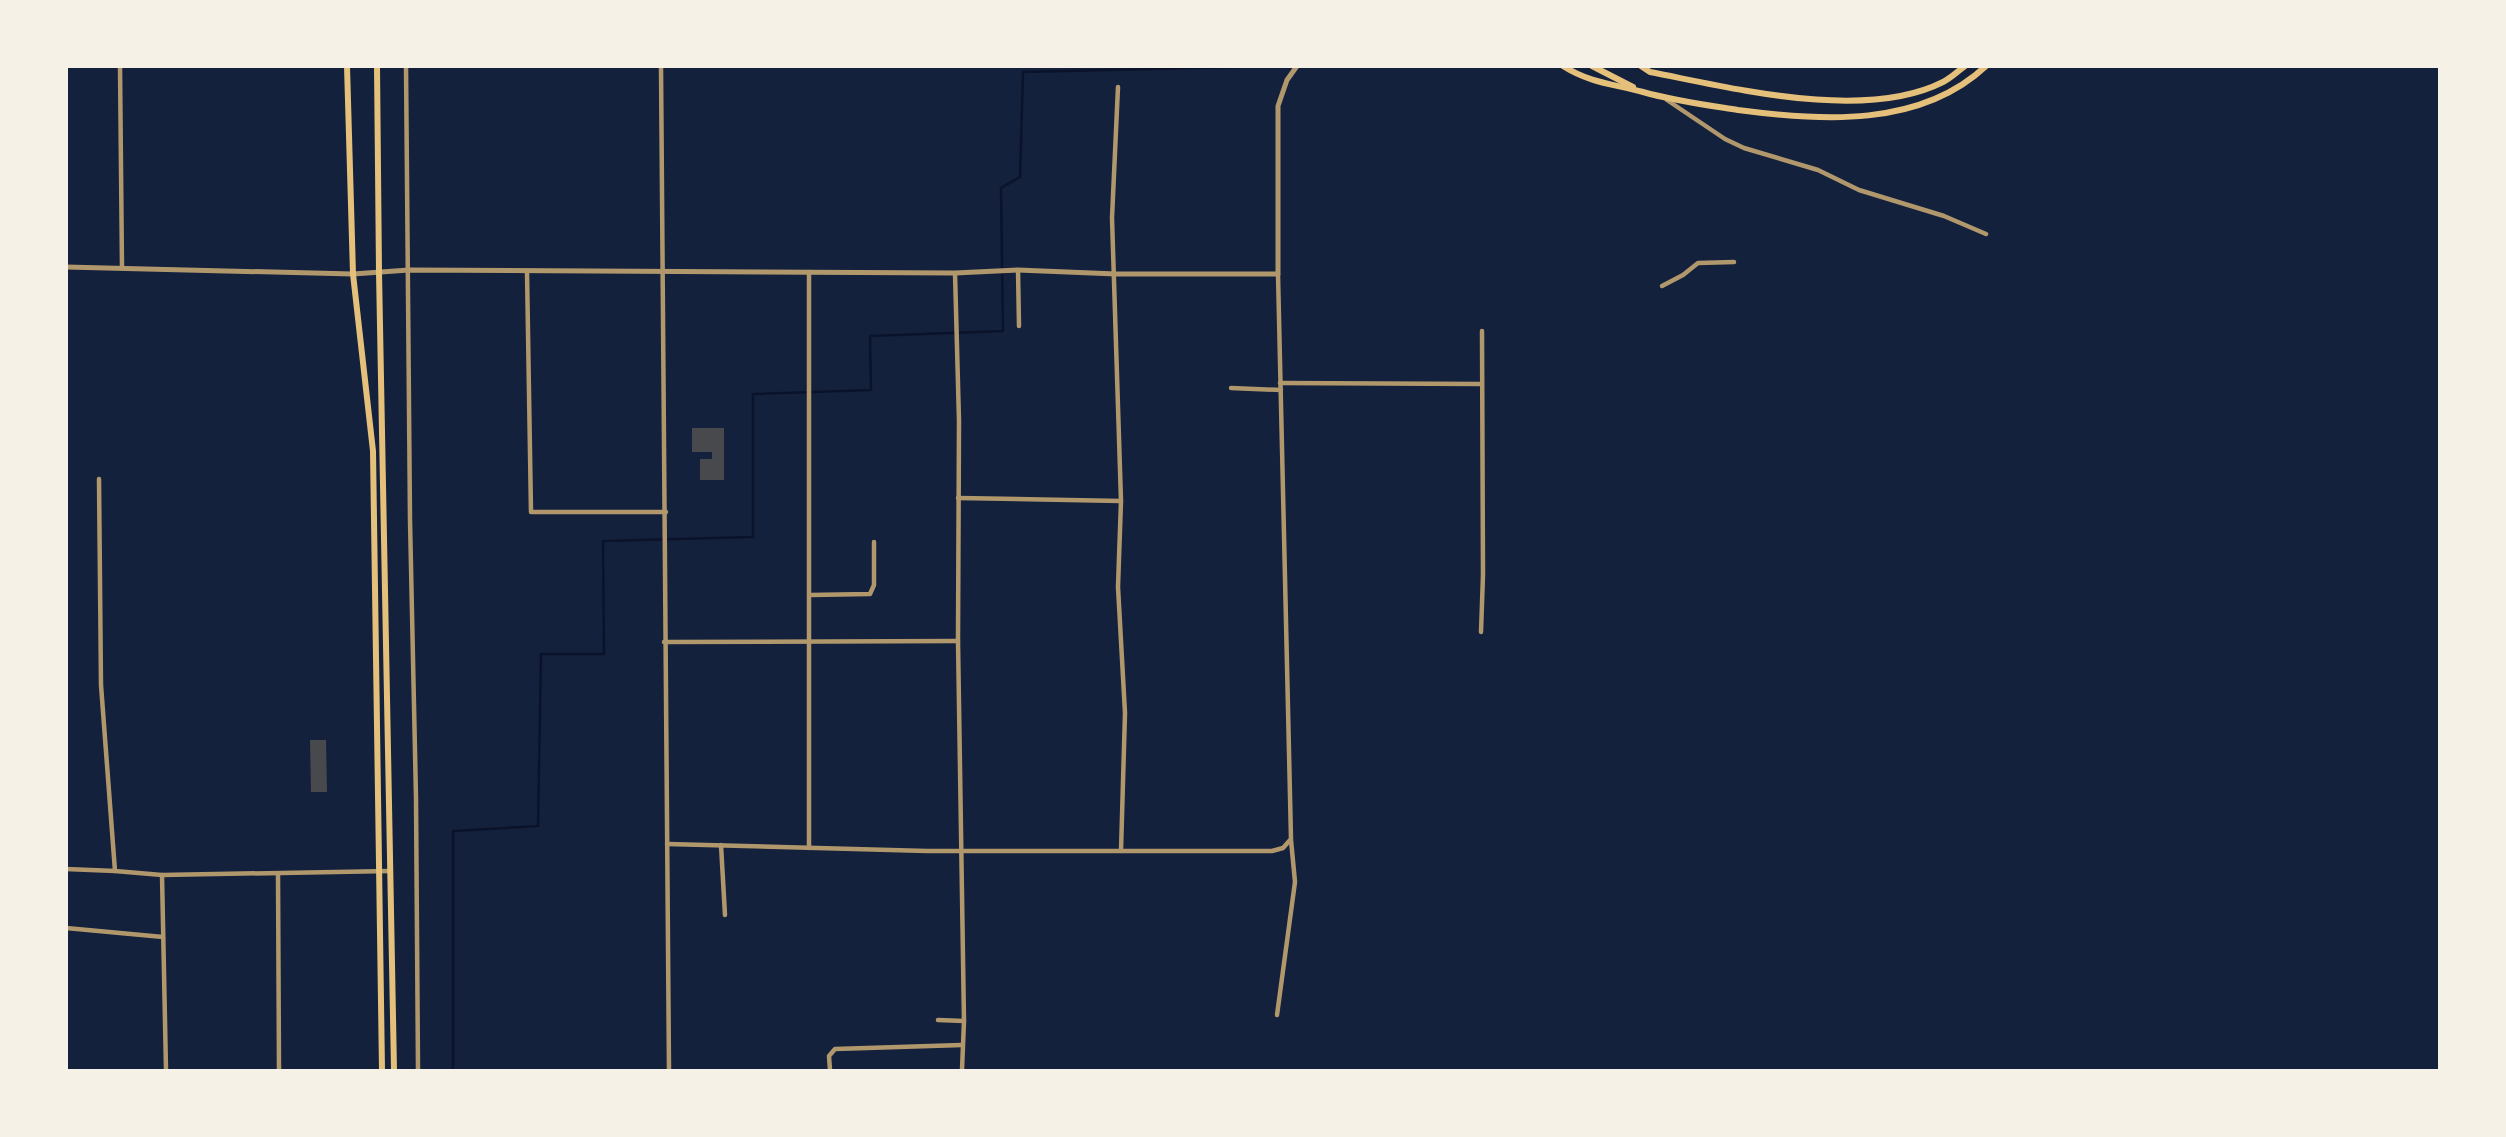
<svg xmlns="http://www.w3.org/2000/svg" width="2506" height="1137" viewBox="0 0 2506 1137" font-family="'Libre Baskerville',serif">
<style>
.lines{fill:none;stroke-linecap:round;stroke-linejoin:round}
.stream{stroke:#0b132b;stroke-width:2.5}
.building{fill:#48494c}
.minor{stroke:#b1986c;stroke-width:4.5}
.tertiary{stroke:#b1986c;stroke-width:5}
.secondary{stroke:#e5c07b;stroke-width:6}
.primary{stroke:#e5c07b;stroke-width:6}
</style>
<rect width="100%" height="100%" fill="#14213d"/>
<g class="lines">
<polyline class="stream" points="453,1070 453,831 538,826 541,654 604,654 603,541 753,537 753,394 871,390 870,336 1003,331 1001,188 1020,177 1023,72 1239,67"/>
</g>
<g class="building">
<polygon points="692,428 724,428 724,480 700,480 700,459 712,459 712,452 692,452"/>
<polygon points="310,740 326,740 327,792 311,792"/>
</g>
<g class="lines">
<g class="minor">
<polyline points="120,66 122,268"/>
<polyline points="406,66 410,520 416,798 418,1070"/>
<polyline points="661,66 669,1070"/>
<polyline points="1118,87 1112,218 1121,501 1118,587 1125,713 1121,851"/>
<polyline points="1667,100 1725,139 1744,148 1818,170 1859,190 1944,216 1986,234"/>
<polyline points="1018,270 1019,326"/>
<polyline points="527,272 531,512 666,512"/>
<polyline points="955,273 959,421 958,641 964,1021 962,1070"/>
<polyline points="1662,286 1683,275 1698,263 1734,262"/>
<polyline points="1280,383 1481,384"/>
<polyline points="1231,388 1281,390"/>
<polyline points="99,479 101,685 115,871 162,875 390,871"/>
<polyline points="958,498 1121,501"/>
<polyline points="810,595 870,594 874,585 874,542"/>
<polyline points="1481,632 1483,575 1482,331"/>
<polyline points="664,642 958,641"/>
<polyline points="667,844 927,851 1272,851 1283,848 1291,839 1278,274"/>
<polyline points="721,845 725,915"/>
<polyline points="809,848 809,272"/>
<polyline points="66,869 115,871"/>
<polyline points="278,874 279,1070"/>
<polyline points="162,875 166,1070"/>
<polyline points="66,928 163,937"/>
<polyline points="1277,1015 1295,882 1291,840"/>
<polyline points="938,1020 964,1021"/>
<polyline points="830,1070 829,1056 835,1049 962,1045"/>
</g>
<polyline class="tertiary" points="66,267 353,274 409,270 955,273 1018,270 1116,274 1278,274 1278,106 1287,80 1297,66"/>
<g class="secondary">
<polyline points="347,66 353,274 373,451 382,1070"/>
<polyline points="377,66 379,272 394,1070"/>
</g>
<g class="primary">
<path d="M1563,66c27,17 50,18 80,26 32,9 63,13 95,18 83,11 182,18 248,-44"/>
<polyline points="1592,66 1633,87"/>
<path d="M1641,66l9,6c83,16 214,50 293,10 8,-4 15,-11 22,-16"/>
</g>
</g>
<rect width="2506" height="1137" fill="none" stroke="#f6f1e7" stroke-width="136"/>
</svg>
